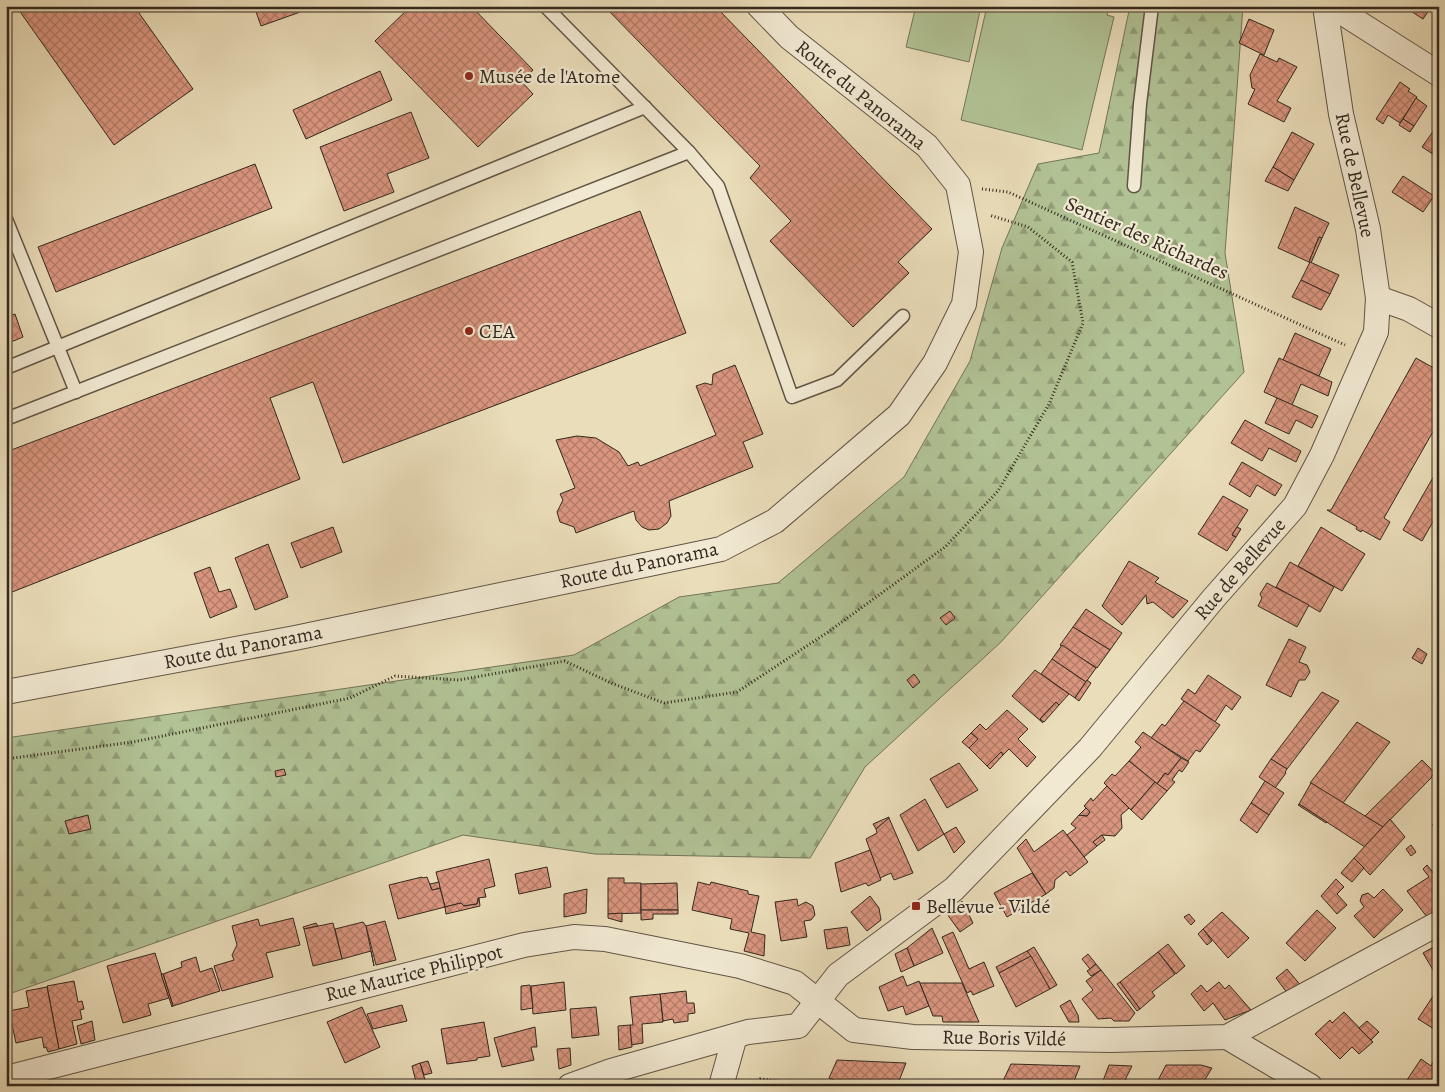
<svg xmlns="http://www.w3.org/2000/svg" width="1445" height="1092" viewBox="0 0 1445 1092" font-family="Alegreya,serif">
<style>
.forest{fill:url(#forest-firs);stroke:#72755a}
.green{fill:#b1c294;stroke:#72755a}
.building{fill:url(#building-cross-hatch);stroke:#33281f}
.lines{fill:none;stroke-linecap:round;stroke-linejoin:round}
.service-casing{stroke:#615546;stroke-width:15}
.minor-casing{stroke:#615546;stroke-width:26}
.path{stroke:#33281f;stroke-width:3;stroke-dasharray:1 2.5;stroke-linecap:butt}
.service{stroke:#f1e9d2;stroke-width:12}
.minor{stroke:#f1e9d2;stroke-width:24}
.poi-dot{fill:#8f2418;stroke:#f1e9d2;stroke-width:2}
.labels{text-anchor:middle;dominant-baseline:central;stroke-width:4.5;stroke-linejoin:round;paint-order:stroke}
.poi-label{font-size:20px;fill:#33281f;stroke:#f1e9d2;text-anchor:start}
.street-label{font-size:20px;fill:#33281f;stroke:#f1e9d2}
</style>
<defs>
<pattern id="forest-firs" width="22" height="20" patternUnits="userSpaceOnUse" patternTransform="scale(1.25)"><rect width="22" height="20" fill="#b1c294"/><path d="M5 1l3.5 6h-7zM16 11l3.5 6h-7z" fill="#919e78"/></pattern>
<pattern id="building-cross-hatch" width="8" height="8" patternUnits="userSpaceOnUse" patternTransform="scale(1.25)"><rect width="8" height="8" fill="#da957e"/><path d="M0 0l8 8M0 8l8-8" fill="none" stroke="#b17a67"/></pattern>
</defs>
<rect width="100%" height="100%" fill="#eaddb9"/>
<filter id="stains"><feTurbulence type="fractalNoise" baseFrequency=".004" numOctaves="4"/><feColorMatrix values="0 0 0 0 .2 0 0 0 0 .09 0 0 0 0 .02 0 0 0 .5 -.17"/></filter>
<radialGradient id="worn" r=".72"><stop offset=".6" stop-color="#630" stop-opacity="0"/><stop offset="1" stop-color="#630" stop-opacity=".3"/></radialGradient>
<polygon class="forest" points="1130,6 1243,6 1225,253 1244,372 1001,642 865,767 810,858 595,854 463,835 6,995 6,738 574,655 679,597 778,583 904,477 970,361 1002,248 1038,164 1099,153"/>
<g class="green">
<polygon points="916,6 981,6 969,62 906,47"/>
<polygon points="987,6 1109,6 1107,15 1114,17 1082,150 961,120"/>
</g>
<g class="building">
<polygon points="16,6 134,6 193,89 114,145"/>
<polygon points="254,6 317,6 261,26"/>
<polygon points="411,6 471,6 533,70 522,82 533,94 478,147 375,41"/>
<polygon points="604,6 715,6 932,229 898,262 909,273 853,327 770,241 791,221 750,178 760,166"/>
<polygon points="1403,6 1432,6 1423,19"/>
<polygon points="1249,19 1274,30 1264,55 1239,43"/>
<polygon points="1260,54 1277,62 1279,58 1297,67 1277,101 1291,108 1284,122 1248,104 1255,89 1252,88 1250,75"/>
<polygon points="380,71 392,100 306,139 293,110"/>
<polygon points="1400,82 1410,89 1408,91 1417,97 1400,123 1388,115 1383,124 1376,119"/>
<polygon points="1416,98 1427,106 1414,126 1403,119"/>
<polygon points="411,112 429,158 387,174 394,192 344,211 320,147"/>
<polygon points="1403,119 1414,126 1410,132 1399,125"/>
<polygon points="1439,123 1439,158 1422,147"/>
<polygon points="1292,132 1314,144 1294,180 1273,167"/>
<polygon points="255,164 272,208 56,292 38,247"/>
<polygon points="1273,167 1294,180 1288,191 1265,181"/>
<polygon points="1403,176 1434,196 1423,212 1392,192"/>
<polygon points="1295,207 1329,223 1322,238 1319,237 1309,262 1278,248"/>
<polygon points="640,211 686,333 343,463 313,382 270,398 300,479 7,594 6,452"/>
<polygon points="1319,237 1322,238 1311,263 1309,262"/>
<polygon points="1310,262 1339,275 1330,294 1301,280"/>
<polygon points="1301,280 1330,294 1321,310 1292,297"/>
<polygon points="15,314 23,337 6,344 6,317"/>
<polygon points="1295,333 1331,349 1319,376 1283,360"/>
<polygon points="1279,358 1332,382 1328,396 1301,384 1292,405 1264,392"/>
<polygon points="1416,358 1439,371 1439,421 1384,518 1390,522 1380,540 1362,530 1361,532 1356,529 1357,527 1327,510 1331,510"/>
<polygon points="735,365 763,434 743,442 753,467 669,501 671,516 667,523 659,529 649,530 642,527 636,520 634,511 576,533 574,527 560,522 557,512 563,500 560,494 575,488 556,440 577,436 596,438 619,452 628,466 638,462 640,466 716,435 696,386 705,383 712,385 713,374"/>
<polygon points="1277,398 1318,416 1312,428 1296,420 1289,434 1265,423"/>
<polygon points="1245,420 1301,451 1296,462 1269,448 1262,461 1231,443"/>
<polygon points="1242,462 1282,485 1275,496 1257,485 1250,497 1229,484"/>
<polygon points="1439,467 1439,511 1422,541 1403,530"/>
<polygon points="1223,496 1248,510 1232,535 1236,537 1227,551 1198,534"/>
<polygon points="333,527 342,552 301,568 291,543"/>
<polygon points="1237,527 1241,529 1236,537 1232,535"/>
<polygon points="1321,527 1365,554 1342,591 1298,566"/>
<polygon points="268,544 288,597 255,610 235,558"/>
<polygon points="1129,561 1159,578 1155,582 1188,601 1173,618 1153,602 1147,604 1146,595 1122,625 1102,606"/>
<polygon points="1290,562 1334,587 1320,612 1276,587"/>
<polygon points="210,567 219,592 230,589 237,607 210,618 194,573"/>
<polygon points="1267,583 1309,605 1297,627 1258,606 1262,598 1260,594"/>
<polygon points="1086,609 1122,633 1110,650 1073,627"/>
<polygon points="950,611 955,618 946,625 940,618"/>
<polygon points="1073,627 1110,650 1097,668 1060,645"/>
<polygon points="1289,639 1306,647 1299,662 1307,665 1310,672 1305,680 1299,680 1291,697 1266,685"/>
<polygon points="1062,645 1096,668 1086,682 1052,659"/>
<polygon points="1418,648 1427,654 1422,664 1412,658"/>
<polygon points="1052,659 1086,682 1075,698 1041,674"/>
<polygon points="1035,670 1069,694 1059,705 1056,702 1040,719 1043,723 1012,696"/>
<polygon points="914,674 920,682 913,688 907,680"/>
<polygon points="1208,675 1241,697 1232,710 1226,705 1215,722 1181,699 1188,689 1195,694"/>
<polygon points="1087,680 1091,683 1079,701 1075,698"/>
<polygon points="1322,692 1339,701 1287,769 1271,759"/>
<polygon points="1184,701 1220,725 1200,752 1196,750 1188,761 1151,738 1162,724 1165,726"/>
<polygon points="1056,702 1059,705 1044,722 1040,719"/>
<polygon points="1007,710 1028,729 1018,739 1036,757 1027,767 1009,749 1003,755 1001,752 987,766 969,748 978,739 971,733 980,724 986,730"/>
<polygon points="1357,722 1390,742 1343,803 1310,783"/>
<polygon points="1143,732 1181,758 1168,775 1165,773 1157,784 1129,761 1141,747 1135,742"/>
<polygon points="971,733 978,739 969,748 962,742"/>
<polygon points="1001,752 1003,755 990,769 987,766"/>
<polygon points="1181,758 1189,762 1182,772 1179,770 1172,780 1175,782 1167,791 1157,784 1165,773 1168,775"/>
<polygon points="1271,759 1287,769 1285,772 1286,773 1275,788 1259,777"/>
<polygon points="1422,760 1434,772 1431,778 1383,827 1365,816"/>
<polygon points="1129,761 1155,782 1131,810 1104,783 1112,774 1115,776"/>
<polygon points="959,763 978,790 947,808 930,779"/>
<polygon points="284,769 286,775 276,777 275,771"/>
<polygon points="1265,781 1284,793 1269,815 1251,803"/>
<polygon points="1155,782 1167,791 1142,820 1131,810"/>
<polygon points="1311,783 1383,827 1365,847 1299,804"/>
<polygon points="1107,786 1129,808 1121,815 1122,828 1115,836 1102,835 1093,842 1097,846 1084,857 1067,835 1076,828 1071,824 1079,815 1087,816 1090,812 1084,806 1091,798 1093,801"/>
<polygon points="925,799 944,834 918,851 900,815"/>
<polygon points="1251,803 1269,815 1257,833 1240,820"/>
<polygon points="1299,804 1327,822 1326,823 1298,805"/>
<polygon points="1086,808 1090,812 1087,816 1079,815"/>
<polygon points="88,815 91,829 69,834 65,821"/>
<polygon points="1439,816 1439,830 1432,825"/>
<polygon points="889,817 889,818 876,829 873,824"/>
<polygon points="889,818 913,873 894,880 891,873 880,878 866,839 877,833 876,829"/>
<polygon points="1390,819 1405,837 1370,875 1354,858"/>
<polygon points="956,827 965,842 954,853 944,834"/>
<polygon points="1063,830 1088,862 1070,876 1066,871 1055,880 1054,888 1046,894 1017,848 1026,839 1034,852"/>
<polygon points="1102,835 1105,840 1097,846 1093,842"/>
<polygon points="1411,845 1416,852 1411,856 1406,849"/>
<polygon points="870,850 881,880 868,886 866,883 841,892 835,863"/>
<polygon points="1354,858 1364,868 1352,882 1341,873"/>
<polygon points="489,859 495,886 484,889 486,897 478,898 477,904 464,906 461,903 445,907 436,872"/>
<polygon points="1427,865 1439,880 1439,909 1427,917 1407,891 1429,877 1423,869"/>
<polygon points="547,867 551,887 519,894 515,874"/>
<polygon points="1439,867 1439,880 1432,872"/>
<polygon points="1032,873 1046,894 1007,917 994,893"/>
<polygon points="422,877 423,878 427,877 432,890 440,888 445,907 398,919 389,885"/>
<polygon points="608,878 624,878 624,883 641,883 641,913 608,914"/>
<polygon points="1336,879 1344,887 1337,894 1347,905 1337,914 1321,896"/>
<polygon points="439,882 440,888 432,890 430,884"/>
<polygon points="698,882 710,885 711,882 748,891 748,894 759,896 751,932 765,935 764,956 744,951 749,933 730,929 732,919 692,910"/>
<polygon points="677,883 678,910 641,910 641,884"/>
<polygon points="587,889 586,913 564,917 564,894"/>
<polygon points="1383,889 1403,910 1374,938 1354,916 1364,907 1360,901 1362,895 1368,893 1374,898"/>
<polygon points="870,896 879,908 881,920 867,931 851,912"/>
<polygon points="479,898 480,906 446,914 445,907 461,903 464,906 477,904"/>
<polygon points="797,899 798,906 806,902 813,906 815,915 811,920 804,921 807,937 781,941 775,902"/>
<polygon points="962,901 973,923 960,932 947,914"/>
<polygon points="641,910 678,910 678,914 653,914 653,919 641,920"/>
<polygon points="1317,910 1336,928 1305,961 1286,943"/>
<polygon points="1222,912 1249,938 1228,958 1203,929"/>
<polygon points="622,913 622,922 608,918 608,914"/>
<polygon points="1189,914 1195,921 1191,925 1184,917"/>
<polygon points="293,918 300,945 266,953 273,977 222,991 214,966 234,960 232,955 237,945 232,926 258,919 260,926"/>
<polygon points="385,921 396,960 376,965 366,926"/>
<polygon points="363,922 366,926 374,966 371,951 342,959 335,929"/>
<polygon points="316,923 318,926 304,929 303,927"/>
<polygon points="333,923 342,959 313,966 304,929"/>
<polygon points="847,927 850,945 827,949 824,930"/>
<polygon points="932,928 943,953 914,966 907,948"/>
<polygon points="1203,929 1212,941 1207,945 1198,934"/>
<polygon points="953,932 969,969 984,962 994,986 973,995 971,991 967,993 942,937"/>
<polygon points="1168,944 1185,966 1176,974 1158,952"/>
<polygon points="1439,944 1439,980 1423,953"/>
<polygon points="1034,947 1057,985 1050,989 1027,951"/>
<polygon points="907,948 914,966 901,972 895,954"/>
<polygon points="1027,951 1031,956 999,973 996,967"/>
<polygon points="1158,952 1175,974 1152,992 1155,996 1140,1009 1120,982"/>
<polygon points="155,953 169,998 148,1004 151,1015 123,1023 107,966"/>
<polygon points="1088,954 1096,964 1090,969 1082,959"/>
<polygon points="1031,956 1050,989 1016,1007 999,973"/>
<polygon points="196,957 200,972 212,968 220,991 173,1006 163,974 182,967 181,962"/>
<polygon points="1096,964 1101,970 1091,976 1087,971"/>
<polygon points="1287,969 1302,987 1288,994 1276,978"/>
<polygon points="1101,970 1135,1013 1129,1021 1114,1021 1111,1018 1098,1019 1082,999 1093,990 1086,981"/>
<polygon points="161,974 163,974 173,1006 172,1007"/>
<polygon points="903,976 907,986 919,981 929,1006 906,1015 903,1006 888,1011 879,987"/>
<polygon points="74,981 78,1002 82,1001 84,1009 80,1010 82,1019 72,1021 77,1044 59,1049 47,986"/>
<polygon points="564,982 566,1010 533,1014 531,986"/>
<polygon points="1120,982 1140,1009 1137,1011 1117,984"/>
<polygon points="1219,982 1225,989 1229,985 1251,1010 1225,1020 1213,1003 1204,1011 1191,994 1201,985 1207,992"/>
<polygon points="920,983 962,983 979,1022 943,1022 942,1016 933,1016"/>
<polygon points="530,985 533,1008 521,1010 521,986"/>
<polygon points="47,987 59,1049 48,1052 46,1047 44,1048 42,1037 16,1043 9,1011 29,1007 26,991"/>
<polygon points="1439,987 1439,1032 1418,1019"/>
<polygon points="686,991 687,1003 694,1003 695,1013 688,1014 688,1021 674,1023 673,1019 663,1021 660,994"/>
<polygon points="660,994 663,1022 642,1024 643,1043 631,1045 630,1025 633,1025 630,997"/>
<polygon points="1070,1000 1078,1015 1079,1022 1069,1022 1060,1006"/>
<polygon points="402,1005 407,1021 373,1029 367,1014"/>
<polygon points="362,1007 380,1047 345,1063 327,1022"/>
<polygon points="596,1007 599,1035 572,1038 570,1009"/>
<polygon points="1344,1012 1373,1042 1359,1054 1352,1047 1340,1059 1315,1034 1330,1020 1332,1023"/>
<polygon points="92,1021 95,1040 81,1044 77,1026"/>
<polygon points="1367,1021 1379,1032 1371,1040 1359,1028"/>
<polygon points="484,1022 490,1056 477,1058 477,1060 447,1064 441,1029"/>
<polygon points="630,1025 632,1047 619,1050 618,1026"/>
<polygon points="535,1027 537,1047 531,1047 534,1060 502,1067 494,1038"/>
<polygon points="570,1048 571,1065 559,1069 557,1049"/>
<polygon points="1421,1059 1431,1066 1433,1062 1439,1066 1439,1073 1430,1086 1403,1086"/>
<polygon points="837,1060 906,1063 897,1086 849,1086 829,1078"/>
<polygon points="428,1061 432,1073 424,1075 420,1063"/>
<polygon points="420,1063 425,1080 416,1082 412,1066"/>
<polygon points="1011,1064 1080,1066 1072,1086 1015,1086 1003,1081"/>
<polygon points="1109,1065 1132,1066 1122,1086 1101,1086"/>
<polygon points="1166,1065 1201,1065 1212,1068 1201,1086 1155,1086"/>
<polygon points="1125,1079 1137,1086 1122,1086"/>
</g>
<g class="lines">
<defs>
<g id="service">
<polyline points="545,6 689,152 718,186 792,397 837,380 903,316"/>
<polyline points="1134,186 1140,104 1152,6"/>
<polyline points="6,219 76,392"/>
<polyline points="6,368 645,107"/>
<polyline points="6,419 689,152"/>
</g>
<g id="minor">
<polyline points="1332,6 1439,74"/>
<polyline points="1378,298 1409,309 1439,326"/>
<polyline points="6,692 295,638 721,549 775,521 899,415 935,363 964,304 971,252 958,185 927,146 789,37 759,6"/>
<polyline points="1227,1037 1310,1086"/>
<polyline points="6,1078 524,945 574,937 605,939 740,966 795,983 854,1030 913,1037 1111,1040 1227,1037 1439,923"/>
<polyline points="570,1086 611,1071 748,1032 798,1026 838,975 954,889 1090,748 1213,599 1295,506 1322,455 1376,332 1378,298 1368,229 1341,114 1325,6"/>
<polyline points="721,1086 735,1036"/>
</g>
</defs>
<use href="#service" class="service-casing"/>
<use href="#minor" class="minor-casing"/>
<g class="path">
<polyline points="982,189 1008,192 1345,345"/>
<polyline points="6,759 133,742 350,698 395,676 459,680 565,661 611,683 664,703 737,692 828,632 945,547 998,491 1049,404 1083,323 1072,262 1028,227 989,215"/>
<polyline points="752,1086 760,1079 789,1082 791,1086"/>
</g>
<use href="#service" class="service"/>
<use href="#minor" class="minor"/>
</g>
<g class="poi-dot">
<circle cx="469" cy="76" r="5"/>
<circle cx="469" cy="331" r="5"/>
<rect x="911" y="901" width="10" height="10" rx="2.5"/>
</g>
<g class="labels">
<g class="poi-label">
<text x="479" y="76">Musée de l'Atome</text>
<text x="479" y="331">CEA</text>
<text x="926" y="906">Bellevue - Vildé</text>
</g>
<g class="street-label">
<text transform="translate(861 95) rotate(39)">Route du Panorama</text>
<text transform="translate(1355 175) rotate(78)">Rue de Bellevue</text>
<text transform="translate(1147 238) rotate(24)">Sentier des Richardes</text>
<text transform="translate(639 565) rotate(-12)">Route du Panorama</text>
<text transform="translate(1240 569) rotate(-49)">Rue de Bellevue</text>
<text transform="translate(243 647) rotate(-11)">Route du Panorama</text>
<text transform="translate(414 973) rotate(-14)">Rue Maurice Philippot</text>
<text transform="translate(1004 1038) rotate(1)">Rue Boris Vildé</text>
</g>
</g>
<rect width="1445" height="1092" fill="none" stroke="#eaddb9" stroke-width="25"/>
<rect x="8" y="8" width="1430" height="1077" fill="none" stroke="#33281f" stroke-width="2.5"/>
<rect x="12" y="12" width="1420" height="1067" fill="none" stroke="#33281f"/>
<rect width="100%" height="100%" filter="url(#stains)"/>
<rect width="100%" height="100%" fill="url(#worn)"/>
</svg>
